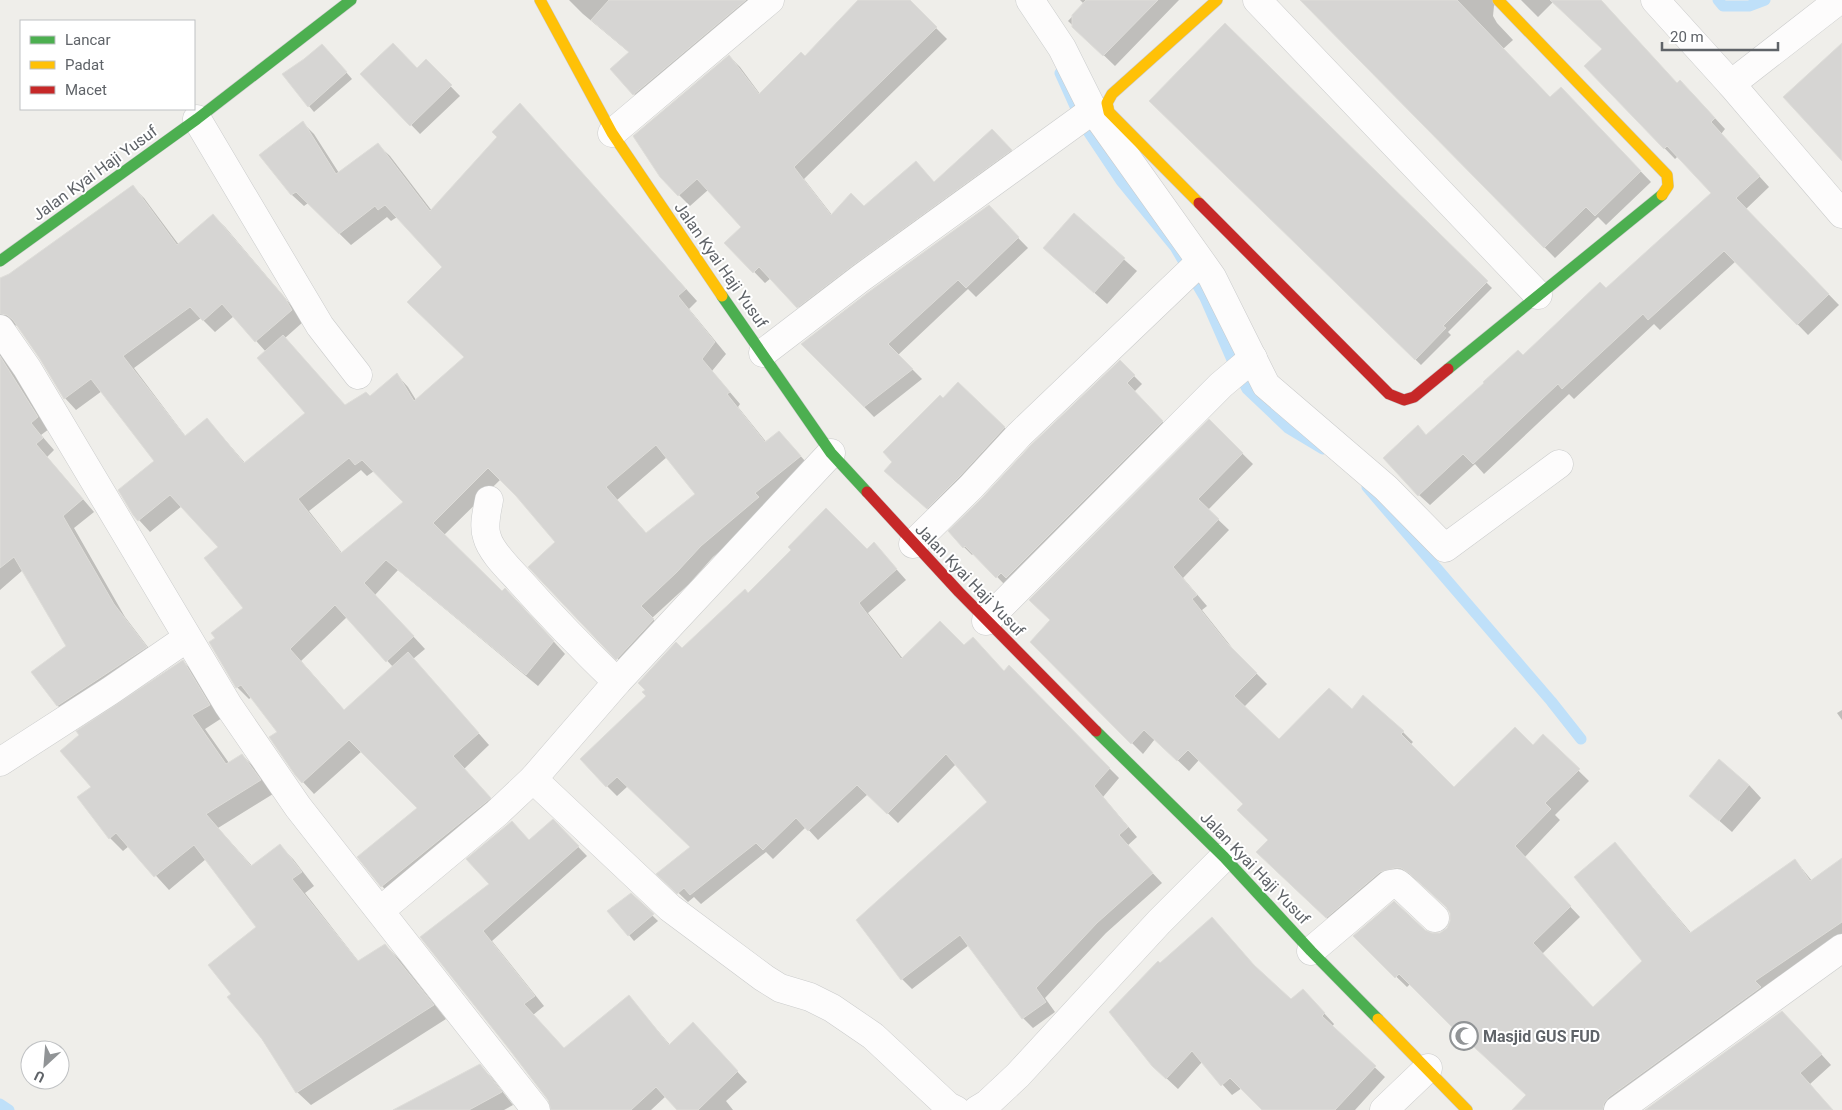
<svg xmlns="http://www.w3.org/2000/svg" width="1842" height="1110" viewBox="0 0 1842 1110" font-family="Roboto,sans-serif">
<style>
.shadow{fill:#0003;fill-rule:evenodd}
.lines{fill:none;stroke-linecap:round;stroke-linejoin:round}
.stream{stroke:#bfe0f9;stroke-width:11}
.building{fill:#d6d5d3;stroke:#deddd9;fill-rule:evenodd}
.street-casing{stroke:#cbcccc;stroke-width:29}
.fast-casing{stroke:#cacacb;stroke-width:12}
.slow-casing{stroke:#cacacb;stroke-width:12}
.jam-casing{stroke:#cacacb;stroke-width:12}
.street{stroke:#fdfcfc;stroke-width:28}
.fast{stroke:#4caf50;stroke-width:11}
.slow{stroke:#ffc107;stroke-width:11}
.jam{stroke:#c62828;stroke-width:11}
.labels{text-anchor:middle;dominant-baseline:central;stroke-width:4;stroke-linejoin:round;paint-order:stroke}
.street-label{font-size:16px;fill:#5f6368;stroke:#fff}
.poi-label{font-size:16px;font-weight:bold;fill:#5f6368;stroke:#fff;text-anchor:start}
</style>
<rect width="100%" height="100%" fill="#efeeea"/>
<g class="shadow">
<polygon points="569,0 773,0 646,105 634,94 630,53 583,14"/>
<polygon points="859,0 908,0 947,39 804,179 832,215 864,207 916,163 935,183 992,131 1022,161 809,318 771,278 765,283 726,243 742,227 708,190 690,206 661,177 729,56 740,67 760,94 806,58"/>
<polygon points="1080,0 1179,0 1115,66 1068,21 1084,4"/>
<polygon points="1302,0 1498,0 1494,6 1493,16 1497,23 1513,40 1503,49 1551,98 1561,89 1651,182 1606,225 1598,217 1555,258"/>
<polygon points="1521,0 1601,0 1677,84 1691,92 1725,129 1721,134 1769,187 1746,209 1839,305 1808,335 1736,261 1660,330 1654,324 1574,399 1569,394 1484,474 1475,464 1430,505 1419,495 1427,436 1606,290 1713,193 1678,156 1675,159 1585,66 1603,49 1553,2 1538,17"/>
<polygon points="1225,24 1492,288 1448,332 1451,335 1421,365 1151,101"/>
<polygon points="328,51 352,79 314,112 309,106"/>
<polygon points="426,61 460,96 420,134 362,74 417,69"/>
<path d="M520,105l177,196 -8,8 37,45 -14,17 28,33 -2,3 29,36 24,2 21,24 -43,41 -56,47 -24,27 -37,34 13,14 -36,38 -99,-103 27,-24 -40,-48 -16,-16 -57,56 58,57 15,9 48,53 -27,32 -140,-116 -23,25 50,54 -12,10 76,86 -25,24 37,41 -108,88 -11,-12 37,-78 -57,-57 -48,43 -11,-12 -24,-50 -27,-35 -3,2 -12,-12 -27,-44 7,-5 27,-30 -24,-61 -38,-41 -32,26 -11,-12 -19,-30 36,-29 -54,-70 -26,19 -11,-12 -24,-40 -22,-32 -7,-1 -12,6v-51l10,-5 122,-89 12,12 35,47 34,-29 12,11 71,84 7,11 -18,16 60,68 25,-8 27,-23 11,12 8,13 49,-43 -22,-90 -46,-50 -6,4 -4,-4 -36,28 -43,-42 -4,3 -12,-11 -31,-40 41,-33 12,12 25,39 39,-28 12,11 42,55 67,-74zM234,316l32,36 40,62 -61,49 -38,-44 -21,18 -52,-69 67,-50 14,14zM667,457l30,37 -50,40 -30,-34zM361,470l6,6 7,-5 31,32 -63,50 -33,-42zM347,617l46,50 -48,44 -44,-50z"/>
<polygon points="988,207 1028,248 976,297 968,289 898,355 922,379 874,417 803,344"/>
<polygon points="1074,215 1137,271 1107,304 1044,248"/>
<polygon points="0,353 25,390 49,429 41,435 54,450 47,457 94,512 74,528 125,617 157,659 70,717 58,706 33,672 67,646 23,570 0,590"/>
<polygon points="1120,362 1142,384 1134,392 1170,430 1005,585 974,553 972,555 964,547"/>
<polygon points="958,383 1013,436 936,516 893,479 894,462 943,400"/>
<polygon points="1209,421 1253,464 1208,510 1229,530 1183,578 1207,606 1202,610 1237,654 1267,684 1244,707 1280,741 1352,710 1403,732 1413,742 1410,745 1454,789 1533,746 1543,736 1589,781 1555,815 1560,820 1524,858 1580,917 1542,954 1593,1009 1644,961 1615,843 1692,934 1795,860 1812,881 1842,859 1842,939 1617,1110 1513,1110 1528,1096 1410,984 1407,987 1354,936 1424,931 1432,935 1440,934 1448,929 1452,921 1451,913 1448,908 1422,884 1413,878 1406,878 1337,928 1268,863 1270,840 1245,804 1199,760 1189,771 1155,739 1143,754 1031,642 1051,620"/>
<polygon points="874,544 906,580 868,613 903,659 964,647 1004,672 1009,667 1119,778 1103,797 1137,837 1127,846 1162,883 1106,933 1045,998 1055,1012 1033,1028 1023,1018 969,945 912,989 902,979 989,802 956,764 898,823 868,794 818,840 806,827 773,859 766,852 701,904 694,897 688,902 668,883 692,848 628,786 617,796 607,786 648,696 682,650 748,594 867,550"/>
<polygon points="183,661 196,675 222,718 205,729 229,763 242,755 256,769 273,794 218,828 252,866 280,846 293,859 314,886 305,893 359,962 385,945 399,959 446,1019 311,1105 297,1092 232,994 258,927 206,859 169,890 129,846 123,851 110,838 92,787"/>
<polygon points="1842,710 1842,720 1837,713"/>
<polygon points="1749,785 1761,798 1732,832 1690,795"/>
<polygon points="553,821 587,856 492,941 544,1006 533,1015 564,1049 629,997 670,1045 702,1034 747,1082 726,1101 733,1110 679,1110 666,1096 651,1110 593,1110 422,938 491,884 530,841"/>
<polygon points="631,895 658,921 634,941 629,935"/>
<polygon points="1213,919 1243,953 1241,955 1291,1001 1313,1001 1334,1024 1332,1027 1385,1077 1355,1110 1264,1110 1242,1088 1232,1095 1202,1062 1178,1089 1164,1076 1160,964"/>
<polygon points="1793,1023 1831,1065 1810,1084 1832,1110 1647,1110"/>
<polygon points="480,1066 492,1078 513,1105 504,1110 413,1110"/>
</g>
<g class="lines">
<g class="stream">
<polyline points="1718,0 1723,6 1749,6 1765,0"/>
<polyline points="1060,73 1083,124 1121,181 1175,247 1205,298 1233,362 1247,389 1288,428 1323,449"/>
<polyline points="1367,487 1551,701 1581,739"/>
<polyline points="0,1104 9,1110"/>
</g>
</g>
<g class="building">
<polygon points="609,0 746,0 633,95 610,69 629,52 591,20"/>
<polygon points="858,0 910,0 937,27 794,167 831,215 851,193 864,206 916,161 934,182 992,129 1012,150 852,266 797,308 759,267 753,273 724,243 741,227 697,179 678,196 660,177 633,136 729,55 759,94 801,52 805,56"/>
<polygon points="1086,0 1158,0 1103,56 1072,27 1072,15"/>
<polygon points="1300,0 1457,0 1550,97 1561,87 1641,171 1595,216 1586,207 1544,248"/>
<polygon points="1550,0 1601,0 1677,83 1680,80 1715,118 1711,122 1760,176 1736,198 1829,294 1797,325 1724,251 1648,320 1643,314 1562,389 1558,384 1473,464 1463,454 1418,496 1383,458 1418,425 1426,435 1484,383 1483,382 1518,350 1523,355 1600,282 1606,288 1711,193 1667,146 1664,149 1584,66 1602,49"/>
<polygon points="1225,23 1488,281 1443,326 1446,328 1415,360 1149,101"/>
<polygon points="393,43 417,68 426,59 452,85 410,126 360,74"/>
<polygon points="1842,43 1842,161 1783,97"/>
<polygon points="322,44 347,72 308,107 282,74 304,59"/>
<path d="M520,103l166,186 -8,7 37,46 -13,17 28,33 -3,2 38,48 14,-11 22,25 -46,37 4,4 -58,49 -24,26 -36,34 13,13 -38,41 -88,-93 27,-25 -39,-46 -28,-28 -55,55 69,68 3,-3 49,53 -28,34 -140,-115 -22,23 50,53 -28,26 -51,-57 -45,44 54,61 64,-58 71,81 -26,23 38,42 -110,89 -24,-30 60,-49 -68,-68 -47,43 -7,-8 -26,-38 8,-5 -36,-47 -5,3 -27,-46 6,-4 -4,-5 32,-25 -39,-50 14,-11 -48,-52 -32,26 -5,-6 -15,-25 36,-29 -63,-82 -27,20 -24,-40 -27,-39 -6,-5 -7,-1v-36l9,-4 124,-89 44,60 36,-31 72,84 7,12 -37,32 -33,-38 -19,17 -13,-14 -67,49 62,80 22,-18 37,45 61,-50 -48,-55 26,-23 62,70 21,-13 4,4 27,-23 17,28 50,-44 -57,-55 35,-35 -57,-62 -7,5 -3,-4 -36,28 -43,-42 -5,3 -32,-40 44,-34 33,53 42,-31 52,68 67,-74 -5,-5zM656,445l39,49 -49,39 -40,-46zM349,458l6,7 7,-5 41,42 -62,51 -43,-54z"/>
<polygon points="989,205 1019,237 966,288 958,280 888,344 913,369 864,407 801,344 870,291"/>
<polygon points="1074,213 1125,258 1094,293 1043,248"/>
<polygon points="0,356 38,417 31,423 43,438 36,444 83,499 63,516 114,604 147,647 57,706 31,672 66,646 14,557 0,568"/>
<polygon points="1120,360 1135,375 1127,383 1163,421 1006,578 1001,573 996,578 965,546 963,548 948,531 982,498 1030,446"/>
<polygon points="958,382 1005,427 960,476 927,509 884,471 892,462 883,452 940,395 943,398"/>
<polygon points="1209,419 1243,453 1198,499 1219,519 1173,567 1197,595 1192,599 1227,643 1257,673 1234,696 1279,739 1329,688 1352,709 1363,695 1404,731 1401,734 1454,787 1515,727 1533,745 1543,734 1580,769 1545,803 1551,809 1515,846 1571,906 1533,943 1593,1007 1642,961 1574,877 1615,842 1690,933 1795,859 1810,881 1842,858 1842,922 1755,981 1761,987 1609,1097 1604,1103 1603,1110 1512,1110 1526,1095 1449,1024 1399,974 1395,978 1353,936 1394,901 1425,930 1432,933 1440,933 1447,928 1450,921 1450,913 1446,907 1410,874 1401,868 1395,868 1380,872 1326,918 1256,852 1268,840 1237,810 1243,804 1188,750 1177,761 1144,730 1131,744 1030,642 1050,620 1029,600"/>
<polygon points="826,508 867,549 874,542 897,569 859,603 901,659 940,621 964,645 973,637 1004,671 1009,665 1110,768 1094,786 1128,827 1119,835 1153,873 1097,923 1036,988 1046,1002 1022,1019 960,935 901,980 856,920 987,802 946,754 887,814 857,785 808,831 796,818 763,850 756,843 690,895 684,888 677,894 656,874 690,847 617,777 606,787 580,759 646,696 642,692 645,690 638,683 676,642 682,648 745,589 748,593 791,550 788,547"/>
<polygon points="183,660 210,705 192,715 226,764 242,754 261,780 206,814 251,866 280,844 302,872 292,879 358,961 385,944 434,1005 296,1093 262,1039 227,997 231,994 208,965 256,927 194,845 154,877 116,833 109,839 77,797 91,787 60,751 79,735 76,731"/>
<polygon points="1719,759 1749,785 1719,821 1689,796"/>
<polygon points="553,819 579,846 483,931 535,996 524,1004 564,1048 629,995 669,1045 693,1022 738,1071 698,1110 677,1110 656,1087 631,1110 551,1110 548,1100 509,1049 420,937 489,884 466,859 512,821 529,840"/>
<polygon points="631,893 654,914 628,936 607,911"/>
<polygon points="1212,917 1254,965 1291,999 1303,989 1325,1013 1322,1016 1376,1066 1335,1110 1262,1110 1230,1078 1221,1086 1192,1051 1166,1079 1152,1066 1109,1012 1158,961 1160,963"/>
<polygon points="1782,1011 1822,1054 1800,1073 1833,1110 1645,1110"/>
<polygon points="480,1064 502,1092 469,1110 393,1110"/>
</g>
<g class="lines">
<defs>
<g id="street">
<polyline points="1030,0 1062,48 1093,110 1212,277 1266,385 1386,488 1445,548 1559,464"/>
<polyline points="1257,0 1538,295"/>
<polyline points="1655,0 1731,84 1842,214"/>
<polyline points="1731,84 1839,0"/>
<polyline points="197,119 320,326 358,375"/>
<polyline points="612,133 770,0"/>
<polyline points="0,329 27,368 228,705 298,807 536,1110"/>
<polyline points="763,353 861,278 1093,110"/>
<path d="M489,500c-2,11 -6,26 -2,37 4,15 22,32 32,43 31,35 64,69 98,102"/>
<polyline points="913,544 971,487 1019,435 1200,262"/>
<polyline points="986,621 1221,385 1253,358"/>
<polyline points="0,762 110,691 187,638"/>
<polyline points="533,779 670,908 764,978 780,988 810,997 832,1008 873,1036 948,1106 956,1110"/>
<polyline points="381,910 497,813 533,779 617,682 831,453"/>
<polyline points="1311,951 1390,884 1397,883 1401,886 1435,918"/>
<polyline points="977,1110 987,1104 1018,1075 1159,922 1224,857"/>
<polyline points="1384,1110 1428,1068"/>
<polyline points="1618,1110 1842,948"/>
</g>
<g id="fast">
<polyline points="0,261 197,119 351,0"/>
<polyline points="722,296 831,453 867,492"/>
<polyline points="1448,369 1662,195"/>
<polyline points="1096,731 1224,857 1311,951 1378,1019"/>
</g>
<g id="slow">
<polyline points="540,0 612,133 722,296"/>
<polyline points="1498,0 1667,175 1668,186 1662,195"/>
<polyline points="1199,203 1109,112 1107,103 1112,94 1217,0"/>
<polyline points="1378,1019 1467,1110"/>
</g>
<g id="jam">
<polyline points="1199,203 1389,394 1404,400 1414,397 1448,369"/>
<polyline points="867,492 959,592 1096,731"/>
</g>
</defs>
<use href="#street" class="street-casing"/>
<use href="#fast" class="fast-casing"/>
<use href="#slow" class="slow-casing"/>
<use href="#jam" class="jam-casing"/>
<use href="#street" class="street"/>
<use href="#fast" class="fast"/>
<use href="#slow" class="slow"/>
<use href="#jam" class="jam"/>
</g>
<defs>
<symbol id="mosque-ring" viewBox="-11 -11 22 22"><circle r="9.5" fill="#fff" stroke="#919496" stroke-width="1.5"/><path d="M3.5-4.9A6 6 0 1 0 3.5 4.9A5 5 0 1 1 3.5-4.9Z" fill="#919496"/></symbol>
</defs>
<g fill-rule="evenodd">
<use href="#mosque-ring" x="1448" y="1020" width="32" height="32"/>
</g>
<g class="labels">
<g class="street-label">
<text transform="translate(95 173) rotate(-36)">Jalan Kyai Haji Yusuf</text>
<text transform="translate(721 265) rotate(55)">Jalan Kyai Haji Yusuf</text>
<text transform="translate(970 580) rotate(46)">Jalan Kyai Haji Yusuf</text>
<text transform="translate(1255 868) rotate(46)">Jalan Kyai Haji Yusuf</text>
</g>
<g class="poi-label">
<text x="1483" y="1036">Masjid GUS FUD</text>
</g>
</g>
<rect x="20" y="20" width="175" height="90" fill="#ffffff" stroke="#bfc1c3"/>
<rect x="30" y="36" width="25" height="8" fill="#4caf50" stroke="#bfc1c3"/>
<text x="65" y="45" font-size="15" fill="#5f6368">Lancar</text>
<rect x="30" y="61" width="25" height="8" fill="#ffc107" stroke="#bfc1c3"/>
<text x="65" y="70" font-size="15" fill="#5f6368">Padat</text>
<rect x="30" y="86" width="25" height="8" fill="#c62828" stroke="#bfc1c3"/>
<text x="65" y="95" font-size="15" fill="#5f6368">Macet</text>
<g transform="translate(45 1065) rotate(206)"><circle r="24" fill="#ffffff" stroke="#bfc1c3"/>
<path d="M0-4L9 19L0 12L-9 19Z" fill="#919496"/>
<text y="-8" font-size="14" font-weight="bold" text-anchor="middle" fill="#5f6368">U</text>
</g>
<path d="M1662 42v8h116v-8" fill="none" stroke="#5f6368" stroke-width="2.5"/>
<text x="1670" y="42" font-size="15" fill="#5f6368" stroke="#ffffff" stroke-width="4" paint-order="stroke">20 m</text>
</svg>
